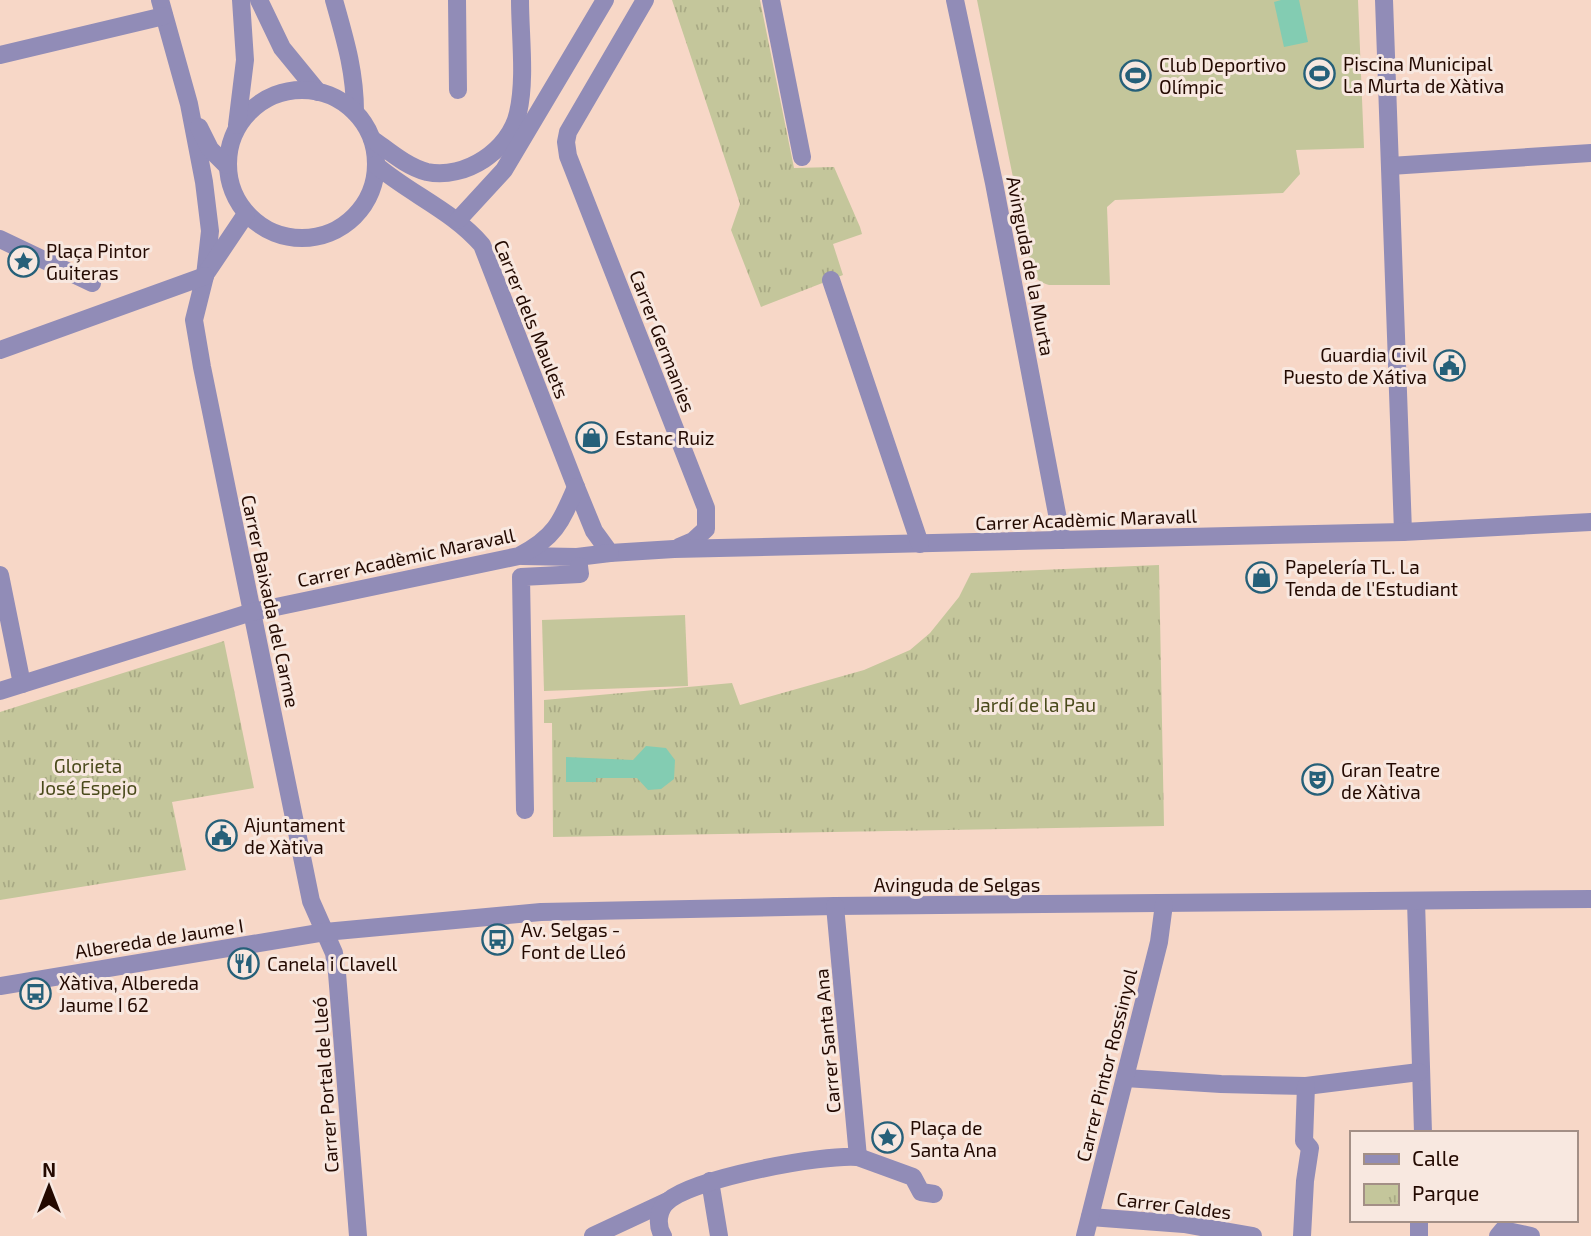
<svg xmlns="http://www.w3.org/2000/svg" width="1591" height="1236" viewBox="0 0 1591 1236" font-family="'Exo 2',sans-serif">
<style>
.grass{fill:#c4c69b}
.park{fill:url(#park-tufts)}
.water{fill:#83ccb2}
.lines{fill:none;stroke-linecap:round;stroke-linejoin:round}
.minor{stroke:#918cb7;stroke-width:18}
.labels{text-anchor:middle;dominant-baseline:central;stroke-width:6;stroke-linejoin:round;paint-order:stroke}
.poi-label{font-size:19px;fill:#230900;stroke:#f8e8e0;text-anchor:start}
.street-label{font-size:19px;fill:#230900;stroke:#f8e8e0}
.park-label{font-size:19px;fill:#4a4a1b;stroke:#f8e8e0}
</style>
<defs>
<pattern id="park-tufts" width="24" height="20" patternUnits="userSpaceOnUse" patternTransform="scale(1.75)"><rect width="24" height="20" fill="#c4c69b"/><path d="M3 7l-1-3M5 7V3M7 7l1-3M15 17l-1-3M17 17v-4M19 17l1-3" fill="none" stroke="#a8a984"/></pattern>
</defs>
<rect width="100%" height="100%" fill="#f7d7c7"/>
<g class="grass">
<path d="M977,0h381l6,148 -68,2 4,24 -17,19 -168,7 -8,7 3,78h-61c-9,-3 -13,-5 -17,-14z"/>
<polygon points="685,615 688,686 544,691 542,620"/>
</g>
<g class="park">
<polygon points="672,0 760,0 794,168 834,167 860,227 862,234 833,244 843,275 761,307 731,230 740,204"/>
<polygon points="1159,565 1164,826 553,837 552,723 544,723 544,700 732,683 740,705 864,670 910,650 930,633 959,597 971,573"/>
<polygon points="224,641 254,788 172,802 186,870 0,900 0,712"/>
</g>
<g class="water">
<polygon points="1281,0 1299,0 1308,42 1284,47 1274,2"/>
<polygon points="646,746 666,748 675,760 674,779 661,789 648,790 637,778 596,778 596,782 566,782 566,757 633,760"/>
</g>
<g class="lines">
<g class="minor">
<polyline points="160,0 189,104 204,182 210,231 205,276 194,320 202,367 311,901 334,953 337,973 358,1236"/>
<polyline points="259,0 282,48 318,92"/>
<path d="M334,0c11,39 21,71 21,112"/>
<polyline points="457,0 458,90"/>
<polyline points="645,0 568,132 566,142 568,156 706,508 706,529 693,541 679,547"/>
<polyline points="771,0 802,157"/>
<polyline points="955,0 994,183 1062,540"/>
<polyline points="1384,0 1403,532"/>
<polyline points="0,55 164,16"/>
<circle cx="302" cy="164" r="74"/>
<polyline points="237,125 245,60 241,0"/>
<polyline points="199,127 210,149 226,165"/>
<path d="M372,139c17,12 35,28 55,33 38,8 83,-22 91,-59 8,-34 2,-78 2,-113"/>
<path d="M376,165c34,29 77,46 106,80l94,242 18,44 16,22 64,-4 729,-17 188,-10"/>
<polyline points="1390,166 1591,153"/>
<polyline points="458,220 504,170 605,0"/>
<polyline points="0,239 92,283"/>
<polyline points="207,272 246,214"/>
<polyline points="831,280 920,544"/>
<polyline points="0,350 205,276"/>
<polyline points="522,556 577,557 610,553"/>
<polyline points="0,575 22,684"/>
<path d="M0,691l252,-79 267,-56c35,-18 42,-33 57,-69"/>
<polyline points="525,810 521,577 580,574 579,566"/>
<polyline points="1416,901 1423,1133"/>
<polyline points="0,986 325,932 541,912 835,906 1591,899"/>
<polyline points="1125,1078 1221,1084 1306,1086 1419,1072"/>
<polyline points="858,1157 913,1177 921,1192 934,1194"/>
<polyline points="710,1181 719,1236"/>
<polyline points="1090,1217 1184,1224 1253,1236"/>
<polyline points="593,1236 668,1201"/>
<path d="M663,1236c-7,-11 -5,-27 5,-35 27,-23 154,-47 190,-44l-23,-251"/>
<polyline points="1085,1236 1159,942 1164,904"/>
<polyline points="1302,1236 1305,1181 1310,1148 1304,1141 1306,1086"/>
<polyline points="1419,1236 1419,1220"/>
<polyline points="1498,1236 1503,1230 1531,1236"/>
</g>
</g>
<defs>
<symbol id="stadium-ring" viewBox="-11 -11 22 22"><circle r="9.5" fill="#f8e8e0" stroke="#266079" stroke-width="1.5"/><path d="M0-5a6.5 5 0 1 0 0 10a6.5 5 0 1 0 0-10ZM-3.5-1.8h7v3.6h-7Z" fill="#266079"/></symbol>
<symbol id="sight-ring" viewBox="-11 -11 22 22"><circle r="9.5" fill="#f8e8e0" stroke="#266079" stroke-width="1.5"/><path d="M0-6L1.8-2.2L6-1.7L2.9 1.2L3.7 5.4L0 3.3L-3.7 5.4L-2.9 1.2L-6-1.7L-1.8-2.2Z" fill="#266079"/></symbol>
<symbol id="civic-ring" viewBox="-11 -11 22 22"><circle r="9.5" fill="#f8e8e0" stroke="#266079" stroke-width="1.5"/><path d="M-.6-6.5H3V-4.5H.6V-3L4-1V1h2V6H-6V1h2V-1L-.6-3ZM-1.2 2.5V6h2.4V2.5Z" fill="#266079"/></symbol>
<symbol id="shop-ring" viewBox="-11 -11 22 22"><circle r="9.5" fill="#f8e8e0" stroke="#266079" stroke-width="1.5"/><path d="M-5-2.5h2.3a2.7 3.5 0 0 1 5.4 0H5L5.5 6h-11ZM-1.5-2.5h3a1.5 2.3 0 0 0-3 0Z" fill="#266079"/></symbol>
<symbol id="theatre-ring" viewBox="-11 -11 22 22"><circle r="9.5" fill="#f8e8e0" stroke="#266079" stroke-width="1.5"/><path d="M-5-5.5Q0-4 5-5.5V0Q5 5 0 6Q-5 5-5 0ZM-3.3-2.5H-1v1.5H-3.3ZM1-2.5H3.3v1.5H1ZM-2.8 1Q0 5.5 2.8 1Z" fill="#266079"/></symbol>
<symbol id="bus-ring" viewBox="-11 -11 22 22"><circle r="9.5" fill="#f8e8e0" stroke="#266079" stroke-width="1.5"/><path d="M-5-6H5V4H4V6H2V4H-2V6H-4V4H-5ZM-3.5-4V0h7V-4ZM-3.5 1.2v1.5H-2V1.2ZM2 1.2v1.5H3.5V1.2Z" fill="#266079"/></symbol>
<symbol id="restaurant-ring" viewBox="-11 -11 22 22"><circle r="9.5" fill="#f8e8e0" stroke="#266079" stroke-width="1.5"/><path d="M-5-6h1v4h1v-4h1v4h1v-4h1v5L-1.5 .5V6h-2V.5L-5-1ZM5-6V6H3V1.5H1.5Q1.5-4 5-6Z" fill="#266079"/></symbol>
</defs>
<g fill-rule="evenodd">
<use href="#stadium-ring" x="1302" y="56" width="35" height="35"/>
<use href="#stadium-ring" x="1118" y="58" width="35" height="35"/>
<use href="#sight-ring" x="6" y="244" width="35" height="35"/>
<use href="#civic-ring" x="1432" y="348" width="35" height="35"/>
<use href="#shop-ring" x="574" y="420" width="35" height="35"/>
<use href="#shop-ring" x="1244" y="560" width="35" height="35"/>
<use href="#theatre-ring" x="1300" y="762" width="35" height="35"/>
<use href="#civic-ring" x="204" y="818" width="35" height="35"/>
<use href="#bus-ring" x="480" y="922" width="35" height="35"/>
<use href="#restaurant-ring" x="226" y="946" width="35" height="35"/>
<use href="#bus-ring" x="18" y="976" width="35" height="35"/>
<use href="#sight-ring" x="870" y="1120" width="35" height="35"/>
</g>
<g class="labels">
<g class="poi-label">
<text x="1343" y="63">Piscina Municipal<tspan x="1343" dy="22">La Murta de Xàtiva</tspan></text>
<text x="1159" y="64">Club Deportivo<tspan x="1159" dy="22">Olímpic</tspan></text>
<text x="46" y="250">Plaça Pintor<tspan x="46" dy="22">Guiteras</tspan></text>
<text x="1427" y="354" text-anchor="end">Guardia Civil<tspan x="1427" dy="22">Puesto de Xátiva</tspan></text>
<text x="615" y="437">Estanc Ruiz</text>
<text x="1285" y="566">Papelería TL. La<tspan x="1285" dy="22">Tenda de l'Estudiant</tspan></text>
<text x="1341" y="769">Gran Teatre<tspan x="1341" dy="22">de Xàtiva</tspan></text>
<text x="244" y="824">Ajuntament<tspan x="244" dy="22">de Xàtiva</tspan></text>
<text x="521" y="929">Av. Selgas -<tspan x="521" dy="22">Font de Lleó</tspan></text>
<text x="267" y="963">Canela i Clavell</text>
<text x="59" y="982">Xàtiva, Albereda<tspan x="59" dy="22">Jaume I 62</tspan></text>
<text x="910" y="1127">Plaça de<tspan x="910" dy="22">Santa Ana</tspan></text>
</g>
<g class="street-label">
<text transform="translate(1031 266) rotate(79)">Avinguda de la Murta</text>
<text transform="translate(532 319) rotate(68)">Carrer dels Maulets</text>
<text transform="translate(663 341) rotate(69)">Carrer Germanies</text>
<text transform="translate(1086 519) rotate(-2)">Carrer Acadèmic Maravall</text>
<text transform="translate(406 557) rotate(-12)">Carrer Acadèmic Maravall</text>
<text transform="translate(271 601) rotate(78)">Carrer Baixada del Carme</text>
<text x="957" y="884">Avinguda de Selgas</text>
<text transform="translate(159 938) rotate(-9)">Albereda de Jaume I</text>
<text transform="translate(827 1041) rotate(-95)">Carrer Santa Ana</text>
<text transform="translate(1106 1065) rotate(-76)">Carrer Pintor Rossinyol</text>
<text transform="translate(325 1085) rotate(-94)">Carrer Portal de Lleó</text>
<text transform="translate(1174 1205) rotate(7)">Carrer Caldes</text>
</g>
<g class="park-label">
<text x="1035" y="704">Jardí de la Pau</text>
<text x="88" y="765">Glorieta<tspan x="88" dy="22">José Espejo</tspan></text>
</g>
</g>
<rect x="1350" y="1131" width="228" height="91" fill="#f8e8e0" stroke="#a38f86" stroke-width="2"/>
<rect x="1364" y="1154" width="35" height="10" fill="#918cb7" stroke="#a38f86" stroke-width="2"/>
<text x="1412" y="1166" font-size="21" fill="#230900">Calle</text>
<rect x="1364" y="1184" width="35" height="21" fill="url(#park-tufts)" stroke="#a38f86" stroke-width="2"/>
<text x="1412" y="1201" font-size="21" fill="#230900">Parque</text>
<g transform="translate(49 1187)" stroke="#f8e8e0" stroke-width="5" paint-order="stroke">
<path d="M0-5L12 26L0 18L-12 26Z" fill="#230900"/>
<text y="-10" font-size="19" font-weight="bold" text-anchor="middle" fill="#230900">N</text>
</g>
</svg>
